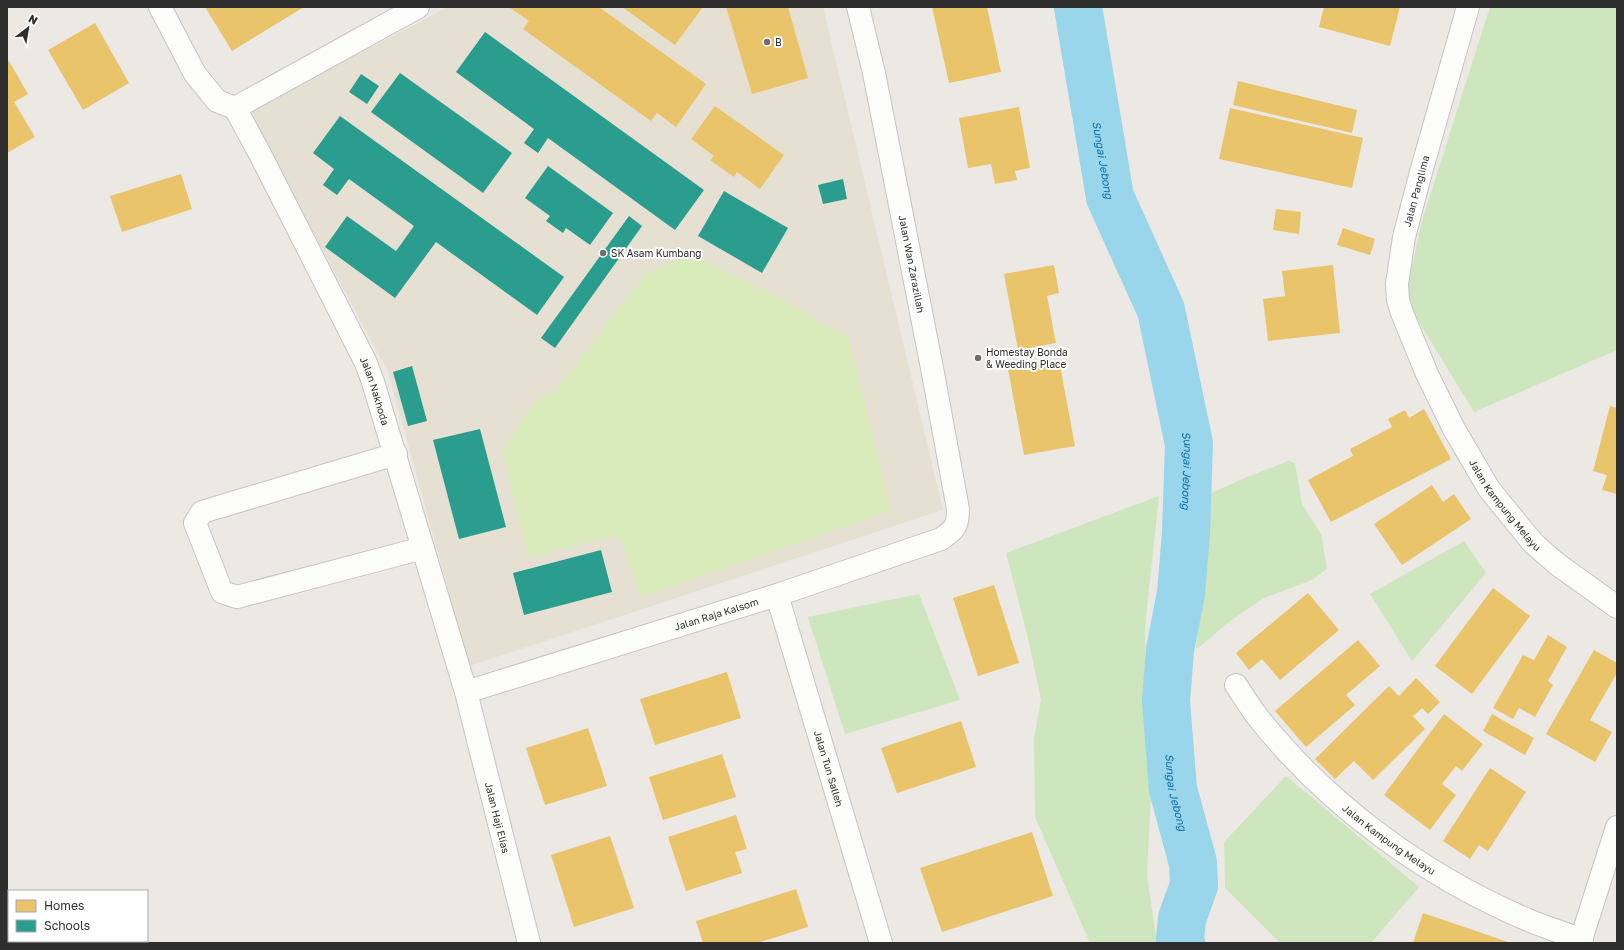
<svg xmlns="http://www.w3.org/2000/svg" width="1624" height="950" viewBox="0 0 1624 950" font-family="'Golos Text',sans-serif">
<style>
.education{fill:#e6e0d3}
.green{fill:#cee6be}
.pitch{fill:#d9eabb}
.homes{fill:#e9c46a}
.schools{fill:#2a9d8f}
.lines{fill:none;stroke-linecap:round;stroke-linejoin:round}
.river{stroke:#99d6ec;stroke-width:48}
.minor-casing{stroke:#c5c4c5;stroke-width:24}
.minor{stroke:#fcfcfb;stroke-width:22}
.poi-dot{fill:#706f6e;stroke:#fff;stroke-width:1.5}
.labels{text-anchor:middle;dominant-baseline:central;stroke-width:4;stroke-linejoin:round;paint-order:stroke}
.poi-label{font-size:10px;fill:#2e2e2e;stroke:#fff;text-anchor:start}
.street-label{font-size:10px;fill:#2e2e2e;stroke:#fff}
.water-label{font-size:11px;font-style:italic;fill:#0d6fa3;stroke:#fff}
</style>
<rect width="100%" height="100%" fill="#ece8e4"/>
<polygon class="education" points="448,7 823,7 943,510 469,666 388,372 248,111"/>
<g class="green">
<polygon points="1490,7 1617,7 1617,350 1474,412 1405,299 1422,221"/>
<polygon points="1288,461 1295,463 1302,504 1321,534 1327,569 1312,580 1264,598 1230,621 1196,650 1204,559 1207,495 1240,480"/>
<polygon points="1159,496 1145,626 1146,699 1153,752 1147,876 1157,943 1090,943 1035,817 1034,739 1041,699 1027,634 1006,553"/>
<polygon points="1464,541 1486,573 1412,661 1370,594"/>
<polygon points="919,594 960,700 845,734 808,617"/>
<polygon points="1286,776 1419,887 1371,943 1280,943 1225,888 1224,842"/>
</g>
<polygon class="pitch" points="690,254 771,293 849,338 891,511 641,597 619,535 528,558 502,451 540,394 553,394 646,273"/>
<g class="homes">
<polygon points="205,7 304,7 232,51"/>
<polygon points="509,7 599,7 706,84 676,127 657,113 651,121 523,29 529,21"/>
<polygon points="622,7 703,7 675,45"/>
<polygon points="726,7 788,7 808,78 752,94"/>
<polygon points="932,7 987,7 1001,72 949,83"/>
<polygon points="1324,7 1400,7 1390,46 1319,27"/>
<polygon points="95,23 129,83 83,110 48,50"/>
<polygon points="9,61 28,94 14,102 35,137 7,153 7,62"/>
<polygon points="1238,81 1357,110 1352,133 1233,105"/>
<polygon points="715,106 784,155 760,189 737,172 734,177 710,160 714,156 691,139"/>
<polygon points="1019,107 1030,168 1015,171 1017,180 995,184 991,164 968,168 959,118"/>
<polygon points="1230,108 1363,138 1352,188 1219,159"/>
<polygon points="181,174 192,209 122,232 110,196"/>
<polygon points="1276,209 1301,212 1299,234 1273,230"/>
<polygon points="1343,228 1375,239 1370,255 1337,245"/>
<polygon points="1054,265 1059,293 1047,296 1056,343 1018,350 1004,274"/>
<polygon points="1333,265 1340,333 1268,341 1263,299 1285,296 1282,271"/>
<polygon points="1059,360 1075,446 1024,455 1008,369"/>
<polygon points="1610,406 1617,408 1617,494 1602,490 1607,475 1593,471"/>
<polygon points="1424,409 1451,459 1331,522 1308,480 1353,456 1350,449 1392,427 1388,419 1405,410 1409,418"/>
<polygon points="1432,485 1443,502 1454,494 1471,519 1402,565 1374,524"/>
<polygon points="994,585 1019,663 978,676 953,598"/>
<polygon points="1493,588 1530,616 1472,694 1435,666"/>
<polygon points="1308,593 1339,630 1280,680 1262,659 1249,670 1236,653"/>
<polygon points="1548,635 1567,647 1548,681 1553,685 1535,717 1519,708 1513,719 1493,708 1523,655 1534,660"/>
<polygon points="1358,640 1380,666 1346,695 1355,705 1306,747 1275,711"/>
<polygon points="1594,650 1617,663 1617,673 1590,720 1612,732 1595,762 1546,734"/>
<polygon points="727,672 741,718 655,745 640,699"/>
<polygon points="1416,678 1440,702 1428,714 1422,708 1413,716 1425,729 1373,780 1354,761 1335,779 1315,759 1389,686 1399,696"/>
<polygon points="1444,714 1483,744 1462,771 1456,766 1442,784 1456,795 1430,830 1384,795"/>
<polygon points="1492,714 1534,738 1525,755 1483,731"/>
<polygon points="961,721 976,767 897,793 881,748"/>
<polygon points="588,728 607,786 545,805 526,748"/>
<polygon points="722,754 736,797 663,820 649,777"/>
<polygon points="1490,768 1526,792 1488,851 1479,845 1470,859 1443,841"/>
<polygon points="736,815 747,849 735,852 742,873 686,891 668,837"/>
<polygon points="1032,832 1053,896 942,932 920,868"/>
<polygon points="610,836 634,908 574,927 551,855"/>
<polygon points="796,889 808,927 757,943 703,943 696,921"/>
<polygon points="1423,913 1511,943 1413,943"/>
</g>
<g class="schools">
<polygon points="485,32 704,190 675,230 548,138 538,153 524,143 534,129 456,72"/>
<polygon points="400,73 512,153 483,193 371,112"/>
<polygon points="361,74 379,86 367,104 349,92"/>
<polygon points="340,116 564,277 537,315 436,242 395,298 325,247 347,216 396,251 414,226 349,179 337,195 323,185 334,169 313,153"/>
<polygon points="548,166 613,213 590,245 566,228 563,233 546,221 550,216 525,198"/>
<polygon points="843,179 847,199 823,204 818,185"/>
<polygon points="724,191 788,228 762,273 698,236"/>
<polygon points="629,216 642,226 555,348 541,338"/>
<polygon points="412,366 427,421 408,426 393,372"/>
<polygon points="480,429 506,527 459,539 433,440"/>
<polygon points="601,550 612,592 524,615 513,573"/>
</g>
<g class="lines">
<path class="river" id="s1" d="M1078,7l32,190 51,113 28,134 -3,89 -5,60 -11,57 -4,51 7,88 20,74 1,22 -12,34 -2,19 1,5"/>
<defs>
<g id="minor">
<polyline points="160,7 195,74 217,101 235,108"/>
<path id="s2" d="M1468,7l-47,165 -17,65 -7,47 1,16 4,13 25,61 27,55 35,60 44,54 24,21 60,43"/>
<path id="s3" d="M235,108l25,46 106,209 7,19 93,310 63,251"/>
<polyline points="235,108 418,7"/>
<polyline points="396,454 202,512 195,523 222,592 237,597 423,548"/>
<path id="s4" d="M777,595l104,348"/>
<path id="s5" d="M1236,685c8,12 15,24 24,35 70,87 165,156 268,200 17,7 36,13 54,20"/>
<path id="s6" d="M466,692l311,-97 164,-56c14,-10 17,-12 17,-30l-26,-141 -58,-295 -16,-66"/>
<polyline points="1580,943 1617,827"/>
</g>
</defs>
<use href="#minor" class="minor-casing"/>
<use href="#minor" class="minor"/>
</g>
<g class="poi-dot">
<circle cx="767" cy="42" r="4"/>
<circle cx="603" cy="253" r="4"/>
<circle cx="978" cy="358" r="4"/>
</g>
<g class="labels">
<g class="poi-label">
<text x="775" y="42">B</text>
<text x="611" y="253">SK Asam Kumbang</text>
<text x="986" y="352">Homestay Bonda<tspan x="986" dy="12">&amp; Weeding Place</tspan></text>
</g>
<g class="street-label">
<text transform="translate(1416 191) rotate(-75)">Jalan Panglima</text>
<text transform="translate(912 264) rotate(79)">Jalan Wan Zarazillah</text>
<text stroke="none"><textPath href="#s3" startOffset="316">Jalan Nakhoda</textPath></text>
<text stroke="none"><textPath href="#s2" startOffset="535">Jalan Kampung Melayu</textPath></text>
<text stroke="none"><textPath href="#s6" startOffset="262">Jalan Raja Kalsom</textPath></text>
<text stroke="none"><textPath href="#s4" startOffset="181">Jalan Tun Salleh</textPath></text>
<text stroke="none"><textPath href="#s3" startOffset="760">Jalan Haji Elias</textPath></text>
<text stroke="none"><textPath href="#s5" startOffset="219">Jalan Kampung Melayu</textPath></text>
</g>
<g class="water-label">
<text stroke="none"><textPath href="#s1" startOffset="155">Sungai Jebong</textPath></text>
<text stroke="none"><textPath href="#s1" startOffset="480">Sungai Jebong</textPath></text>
<text stroke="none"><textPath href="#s1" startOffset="804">Sungai Jebong</textPath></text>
</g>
</g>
<rect width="1624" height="950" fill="none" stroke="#2e2e2e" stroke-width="16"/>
<rect x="8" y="890" width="140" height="52" fill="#ffffff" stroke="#ababab"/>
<rect x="16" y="900" width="20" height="12" fill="#e9c46a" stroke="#ababab"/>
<text x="44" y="910" font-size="12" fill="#2e2e2e">Homes</text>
<rect x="16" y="920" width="20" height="12" fill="#2a9d8f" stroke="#ababab"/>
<text x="44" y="930" font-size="12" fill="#2e2e2e">Schools</text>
<g transform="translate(28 28) rotate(31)" stroke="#ffffff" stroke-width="3" paint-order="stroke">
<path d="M0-3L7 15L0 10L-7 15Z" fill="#2e2e2e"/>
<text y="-6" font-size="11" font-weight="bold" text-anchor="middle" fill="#2e2e2e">N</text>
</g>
</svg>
